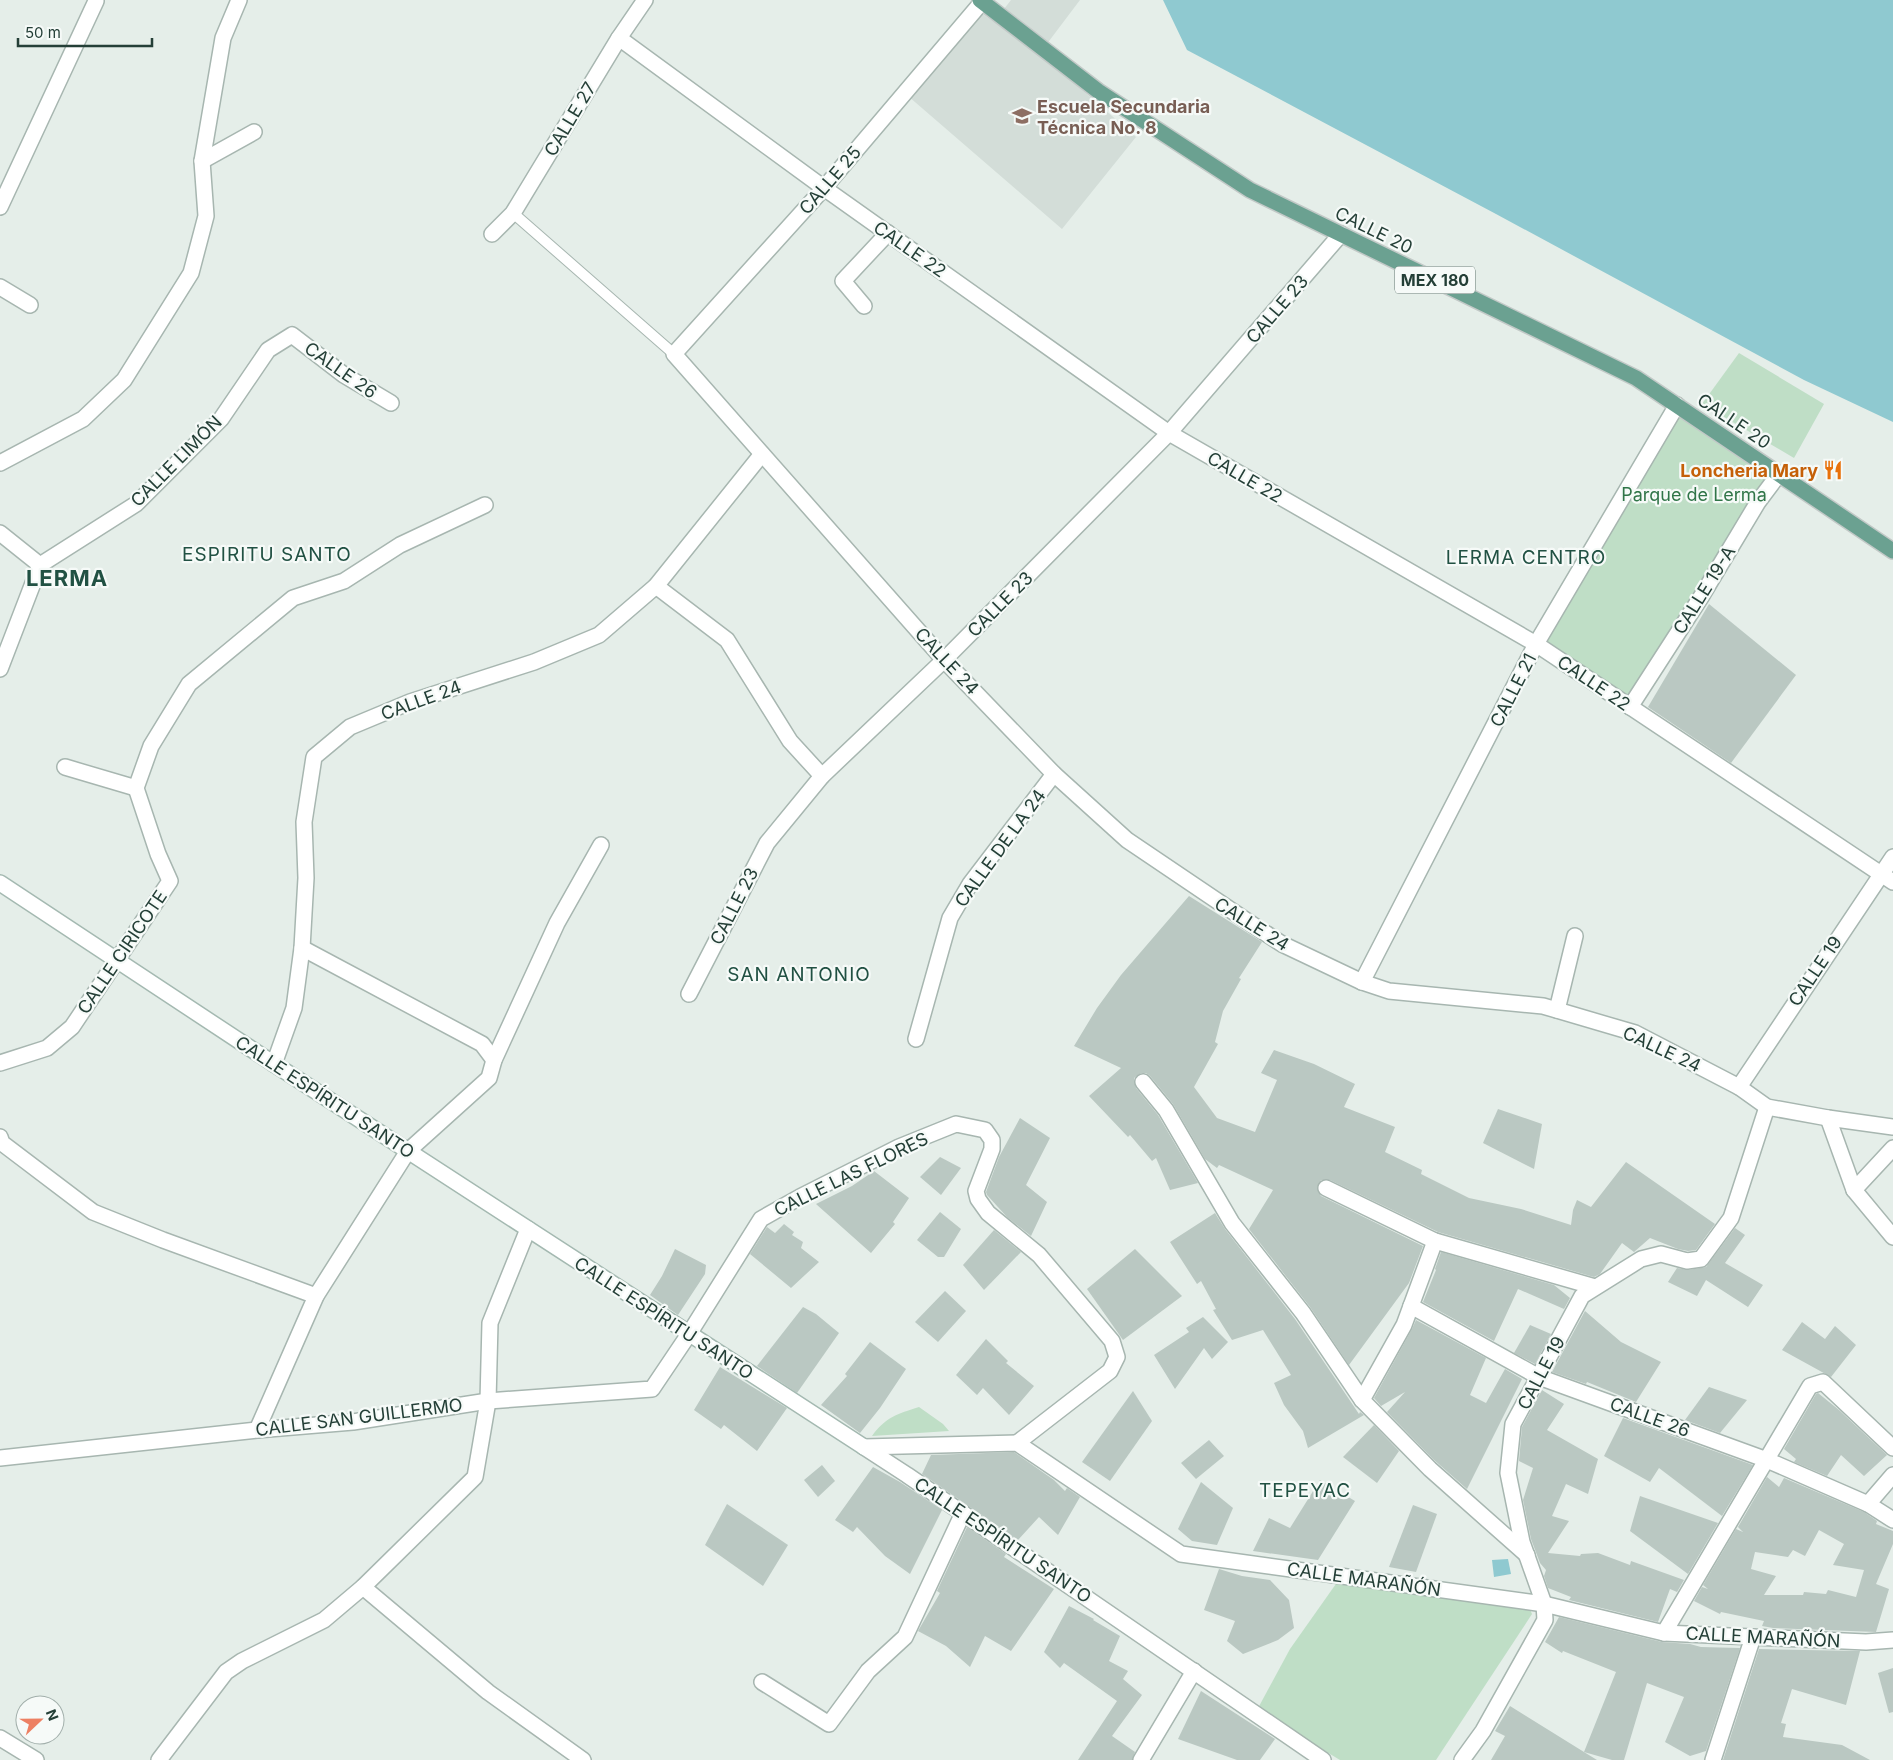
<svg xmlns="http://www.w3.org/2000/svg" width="1893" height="1760" viewBox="0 0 1893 1760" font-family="Inter,sans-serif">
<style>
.built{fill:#d3ddd8}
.green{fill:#bfdec6}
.water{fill:#8fc9d0}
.building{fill:#bac8c2;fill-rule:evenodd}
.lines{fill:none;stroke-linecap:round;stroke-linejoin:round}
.lane-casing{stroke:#a7b6b0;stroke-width:12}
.street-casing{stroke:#a7b6b0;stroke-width:18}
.secondary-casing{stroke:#a4b9b1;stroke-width:18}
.primary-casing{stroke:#c2c9c7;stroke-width:18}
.lane{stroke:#fff;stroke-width:10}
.street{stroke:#fff;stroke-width:15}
.secondary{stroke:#fff;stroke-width:15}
.primary{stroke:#6ba191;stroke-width:15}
.labels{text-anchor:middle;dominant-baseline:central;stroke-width:4.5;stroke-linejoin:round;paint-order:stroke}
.shield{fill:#f6faf8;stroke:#637771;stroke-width:1}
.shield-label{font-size:16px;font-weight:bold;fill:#243f37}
.education-label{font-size:18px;font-weight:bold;fill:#785e54;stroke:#f6faf8;text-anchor:start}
.street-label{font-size:18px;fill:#243f37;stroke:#f6faf8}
.food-label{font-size:18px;font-weight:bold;fill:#c56008;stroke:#f6faf8;text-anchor:end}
.park-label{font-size:18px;fill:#307548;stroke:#f6faf8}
.neighbourhood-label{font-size:19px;letter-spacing:1px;fill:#215143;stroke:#f6faf8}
.district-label{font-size:22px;font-weight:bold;letter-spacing:1px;fill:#215143;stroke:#f6faf8}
</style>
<rect width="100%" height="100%" fill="#e5eee9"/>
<polygon class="built" points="1011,0 1080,0 1040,53 1136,137 1062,229 908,96 977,10 994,22"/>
<g class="green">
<polygon points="1739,353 1824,404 1794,458 1702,404"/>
<polygon points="1677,405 1779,474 1630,707 1536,644"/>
<path d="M919,1407l24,17 6,7 -77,5c14,-19 25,-22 47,-29z"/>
<polygon points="1338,1581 1529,1607 1532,1614 1436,1760 1340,1760 1257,1710 1290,1649"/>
</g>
<g class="water">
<polygon points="1163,0 1893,0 1893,422 1804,380 1496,214 1187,50"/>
<polygon points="1508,1559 1511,1574 1494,1577 1492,1560"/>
</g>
<g class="building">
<polygon points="1709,604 1796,675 1731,763 1648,707"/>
<polygon points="1189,896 1262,942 1239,978 1241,979 1223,1011 1215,1042 1218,1044 1194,1087 1217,1118 1255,1132 1277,1080 1261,1073 1274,1050 1314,1064 1355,1084 1344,1107 1395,1127 1385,1152 1422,1170 1421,1174 1469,1198 1521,1209 1571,1225 1573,1210 1577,1200 1591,1207 1626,1162 1715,1224 1696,1250 1688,1251 1678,1249 1650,1238 1634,1252 1622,1243 1600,1274 1594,1277 1438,1232 1330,1180 1321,1180 1317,1188 1321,1196 1423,1246 1409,1283 1349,1365 1310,1307 1249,1229 1273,1190 1219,1165 1217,1168 1205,1159 1173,1104 1150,1076 1146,1073 1141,1073 1134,1078 1136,1088 1158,1115 1198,1183 1170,1190 1156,1158 1152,1161 1130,1135 1128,1137 1089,1096 1121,1068 1074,1046 1097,1008 1121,975"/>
<polygon points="1498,1109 1542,1124 1534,1169 1483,1143"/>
<polygon points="1020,1118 1050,1138 1026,1185 1047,1202 1031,1236 1007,1217 987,1195 986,1192 999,1157"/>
<polygon points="940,1157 961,1168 941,1195 920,1177"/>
<polygon points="874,1171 909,1198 893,1222 895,1224 871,1253 816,1204 852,1186"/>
<polygon points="940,1212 961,1229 944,1257 938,1257 917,1240"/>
<polygon points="1215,1213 1225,1229 1295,1319 1359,1414 1360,1412 1364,1415 1308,1448 1303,1431 1284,1405 1274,1383 1291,1375 1263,1330 1232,1340 1213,1310 1216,1309 1201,1281 1197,1284 1170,1242"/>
<polygon points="784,1224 794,1232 792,1235 803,1242 801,1248 819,1262 791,1288 750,1254 767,1227 775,1233"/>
<polygon points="1735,1228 1745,1235 1725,1263 1763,1285 1748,1307 1706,1280 1697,1296 1668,1282 1677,1268 1688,1270 1706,1267"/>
<polygon points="994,1230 1021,1252 984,1290 963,1265"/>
<polygon points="675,1249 706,1265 705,1274 678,1315 650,1295 662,1276"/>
<polygon points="1135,1249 1182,1296 1123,1340 1087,1289"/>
<polygon points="1441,1252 1554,1285 1570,1298 1564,1309 1518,1289 1494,1341 1423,1302 1436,1270 1435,1269"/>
<polygon points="945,1291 966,1311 938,1342 915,1322"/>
<polygon points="803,1307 816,1314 839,1333 797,1393 757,1366"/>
<polygon points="1585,1311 1621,1342 1661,1362 1636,1402 1587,1382 1586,1384 1552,1372"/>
<polygon points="1203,1317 1228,1342 1212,1359 1204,1348 1175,1389 1154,1355 1189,1332 1186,1328"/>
<polygon points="1416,1320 1486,1358 1470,1395 1486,1403 1505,1369 1522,1379 1467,1489 1433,1459 1387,1412 1405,1392 1381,1406 1374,1398 1412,1329"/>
<polygon points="1802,1322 1825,1339 1835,1326 1856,1345 1831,1377 1782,1350"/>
<polygon points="1530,1325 1551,1334 1535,1364 1514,1353"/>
<polygon points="986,1339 1008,1361 1006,1363 1034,1386 1009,1415 983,1388 977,1395 956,1375"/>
<polygon points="870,1342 906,1369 880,1408 860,1433 821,1405 847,1376 845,1374"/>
<polygon points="720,1367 787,1408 757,1451 724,1425 721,1429 694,1410"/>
<polygon points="1709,1387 1747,1400 1720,1433 1685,1420"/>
<polygon points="1542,1390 1564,1404 1547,1430 1598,1459 1588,1494 1566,1484 1552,1516 1569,1521 1548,1553 1580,1556 1581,1554 1598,1553 1630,1565 1631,1561 1684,1580 1677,1592 1670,1589 1658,1622 1569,1600 1571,1597 1548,1588 1544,1576 1546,1570 1540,1563 1531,1539 1523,1500 1533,1468 1519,1461 1522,1427"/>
<polygon points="1133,1391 1152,1421 1110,1481 1082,1462"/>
<polygon points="1818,1393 1839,1410 1887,1455 1864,1476 1841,1455 1827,1476 1794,1462 1796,1459 1784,1449 1816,1394"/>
<polygon points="1623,1418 1753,1465 1722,1516 1659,1468 1650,1482 1604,1456"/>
<polygon points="1374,1425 1399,1451 1377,1483 1343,1457"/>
<polygon points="1209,1440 1224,1456 1196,1479 1181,1463"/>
<polygon points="1014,1452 1054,1480 1065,1491 1067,1488 1080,1497 1058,1535 1039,1517 1018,1540 922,1474 931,1455"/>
<polygon points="822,1465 835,1481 818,1497 804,1480"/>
<polygon points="873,1467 900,1482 942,1510 910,1574 885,1556 857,1527 853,1532 835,1520"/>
<path d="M1767,1477l12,10 5,-9 80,34 13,9 -1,3 17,7v13l-17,40 13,5 -13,43 -103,-4 -11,-2 2,-5 -43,-9 -1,2 -26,-13 8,-14 6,2 -5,-4 33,-56 7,3 -5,-5zM1819,1530l25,14 -11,21 31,5 -8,27 -28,-7 -2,4 -22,-2 -1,3h-39l12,-19 -25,-7 4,-17 33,5 5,-7 12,6z"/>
<polygon points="1320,1480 1355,1501 1318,1560 1253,1551 1269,1518 1290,1528"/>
<polygon points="1201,1482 1233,1508 1217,1545 1192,1541 1178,1529"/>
<polygon points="1640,1496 1718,1523 1688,1574 1630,1531"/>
<polygon points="727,1504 788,1545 763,1586 705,1545"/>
<polygon points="1413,1505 1437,1514 1416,1572 1389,1567"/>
<polygon points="967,1527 1006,1554 1004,1557 1054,1589 1011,1651 985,1636 970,1667 946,1646 918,1631 940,1593 937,1591"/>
<polygon points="1219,1569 1242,1576 1270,1580 1289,1600 1294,1628 1278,1640 1243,1654 1227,1641 1235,1621 1204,1610"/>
<polygon points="1069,1606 1094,1619 1093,1620 1120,1636 1109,1661 1128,1671 1123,1679 1142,1695 1112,1736 1135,1752 1132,1760 1078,1760 1117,1701 1064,1663 1060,1668 1044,1652"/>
<polygon points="1559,1617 1662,1642 1690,1644 1701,1647 1740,1648 1706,1751 1690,1756 1665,1742 1684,1697 1647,1683 1624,1760 1612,1760 1584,1752 1616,1672 1563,1651 1562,1653 1545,1642"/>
<polygon points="1759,1649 1860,1651 1846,1705 1792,1689 1781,1723 1786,1724 1783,1737 1842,1745 1870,1760 1723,1760"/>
<polygon points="1893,1668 1893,1712 1889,1713 1878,1673"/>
<polygon points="1201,1691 1275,1739 1260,1760 1237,1760 1178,1739"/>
<polygon points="1510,1706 1584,1752 1597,1760 1491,1760 1505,1736 1495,1731"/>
</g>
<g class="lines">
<defs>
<polyline id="lane" points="513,213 674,354"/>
<g id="street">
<polyline points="982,2 824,188 674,354 944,660 1054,774 1127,840 1244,919 1282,944 1362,982 1389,991 1543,1006 1635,1033 1739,1087 1767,1107 1828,1118 1893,1127"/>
<polyline points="619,38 824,188 1169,433 1536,644 1893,882"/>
<polyline points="202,161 254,132"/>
<polyline points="0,207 96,1"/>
<polyline points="492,234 513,213 619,38 645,0"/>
<polyline points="0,287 30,305"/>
<polyline points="864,306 843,281 888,233"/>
<polyline points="0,463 83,419 124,380 191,273 206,216 202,161 223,38 239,0"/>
<polyline points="0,533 40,565"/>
<polyline points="40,565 136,504 221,419 268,350 292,335 344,375 391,403"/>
<polyline points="656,586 727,640 790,741 822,776"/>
<polyline points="0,669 40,565"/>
<polyline points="1630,707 1701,597 1758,502 1779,474"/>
<polyline points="65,767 136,788"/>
<polyline points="302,948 482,1044 494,1060"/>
<polyline points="1362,982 1536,644 1677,405"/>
<polyline points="689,994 767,843 822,776 944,660 1169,433 1341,234"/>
<polyline points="1557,1010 1575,936"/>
<polyline points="916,1039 950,918 970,884 1054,774"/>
<polyline points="0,1063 47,1048 72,1027 170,881 158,854 136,788 151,746 189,684 293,598 344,581 400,545 485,505"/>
<polyline points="274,1064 294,1008 302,948 306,878 304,822 314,757 350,727 410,702 534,662 599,635 656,586 762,454"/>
<polyline points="1143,1082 1166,1110 1232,1223 1303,1313 1362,1400 1430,1469 1527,1555"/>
<polyline points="1739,1087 1893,857"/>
<polyline points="1828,1118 1854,1190 1893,1237"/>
<polyline points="0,1137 2,1143 93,1212 163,1240 316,1296"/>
<polyline points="1326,1188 1435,1241 1595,1287"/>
<polyline points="1854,1190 1893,1148"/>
<polyline points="1411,1306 1539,1377 1767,1460 1868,1504 1893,1520"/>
<polyline points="1362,1400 1404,1325 1435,1241"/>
<polyline points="257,1430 316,1296 408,1151 489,1078 494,1060 557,923 601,845"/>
<polyline points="864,1447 1017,1443 1181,1554 1544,1604 1664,1633 1866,1642 1893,1640"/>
<polyline points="864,1447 907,1475 1323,1760"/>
<polyline points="0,1458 257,1430 353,1422 488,1401 652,1389 689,1334 761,1219 800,1197 899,1147 956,1124 985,1130 992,1140 992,1149 976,1191 978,1199 988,1213 1039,1255 1112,1341 1117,1357 1110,1371 1017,1443"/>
<polyline points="1868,1504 1893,1475"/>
<polyline points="363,1587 488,1692 583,1760"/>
<polyline points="1664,1633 1810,1386 1823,1382 1893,1448"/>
<polyline points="762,1682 829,1724 868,1671 905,1637 963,1513"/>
<polyline points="0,1738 36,1760"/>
<polyline points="159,1760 226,1672 242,1661 324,1620 363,1587 475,1477 488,1401 490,1323 528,1229"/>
<polyline points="1141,1760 1194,1671"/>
<polyline points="1462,1760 1483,1731 1545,1620 1544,1604 1522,1542 1508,1473 1513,1424 1582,1296 1641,1259 1661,1254 1687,1261 1701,1259 1731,1218 1767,1107"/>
<polyline points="1713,1760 1753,1637"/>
</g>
<polyline id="secondary" points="0,883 274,1064 864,1447"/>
<polyline id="primary" points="980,0 1098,91 1250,190 1636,378 1893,551"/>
</defs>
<use href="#lane" class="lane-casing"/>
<use href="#street" class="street-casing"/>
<use href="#secondary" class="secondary-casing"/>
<use href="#primary" class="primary-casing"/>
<use href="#lane" class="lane"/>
<use href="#street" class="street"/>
<use href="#secondary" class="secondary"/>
<use href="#primary" class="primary"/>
</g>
<defs>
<symbol id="school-bare" viewBox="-9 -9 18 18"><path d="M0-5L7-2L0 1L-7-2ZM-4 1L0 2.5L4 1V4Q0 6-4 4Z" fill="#8d6e63" stroke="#f6faf8" stroke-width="2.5" paint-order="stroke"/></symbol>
<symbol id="restaurant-bare" viewBox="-9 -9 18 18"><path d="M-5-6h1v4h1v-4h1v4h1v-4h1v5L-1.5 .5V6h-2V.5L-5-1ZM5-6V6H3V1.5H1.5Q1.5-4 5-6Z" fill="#e8710a" stroke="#f6faf8" stroke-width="2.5" paint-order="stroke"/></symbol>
</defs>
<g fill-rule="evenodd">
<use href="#school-bare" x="1008" y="102" width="28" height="28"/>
<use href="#restaurant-bare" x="1819" y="456" width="28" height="28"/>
</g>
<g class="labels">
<rect class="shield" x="1395" y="266.5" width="80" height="27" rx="4"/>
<g class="shield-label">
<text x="1435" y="280">MEX 180</text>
</g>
<g class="education-label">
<text x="1037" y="106">Escuela Secundaria<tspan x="1037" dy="21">Técnica No. 8</tspan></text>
</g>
<g class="street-label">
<text transform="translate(570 119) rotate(-59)">CALLE 27</text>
<text transform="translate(830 180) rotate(-49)">CALLE 25</text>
<text transform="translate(1374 230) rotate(26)">CALLE 20</text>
<text transform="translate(910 249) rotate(35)">CALLE 22</text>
<text transform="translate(1277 309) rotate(-49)">CALLE 23</text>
<text transform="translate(341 370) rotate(35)">CALLE 26</text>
<text transform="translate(1734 421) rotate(34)">CALLE 20</text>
<text transform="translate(176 461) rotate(-45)">CALLE LIMÓN</text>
<text transform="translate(1245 477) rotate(30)">CALLE 22</text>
<text transform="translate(1704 590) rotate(-58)">CALLE 19-A</text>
<text transform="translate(1000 604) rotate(-45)">CALLE 23</text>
<text transform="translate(947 661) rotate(47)">CALLE 24</text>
<text transform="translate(1594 683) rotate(34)">CALLE 22</text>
<text transform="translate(1513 690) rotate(-63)">CALLE 21</text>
<text transform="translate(421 700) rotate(-20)">CALLE 24</text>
<text transform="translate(1000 848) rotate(-54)">CALLE DE LA 24</text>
<text transform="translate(734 906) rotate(-63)">CALLE 23</text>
<text transform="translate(1252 924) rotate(32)">CALLE 24</text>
<text transform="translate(122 952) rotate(-56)">CALLE CIRICOTE</text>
<text transform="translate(1815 971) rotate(-56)">CALLE 19</text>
<text transform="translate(1662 1049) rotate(25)">CALLE 24</text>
<text transform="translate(325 1097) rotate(33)">CALLE ESPÍRITU SANTO</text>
<text transform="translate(851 1174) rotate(-26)">CALLE LAS FLORES</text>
<text transform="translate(664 1318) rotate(33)">CALLE ESPÍRITU SANTO</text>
<text transform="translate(1541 1373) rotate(-62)">CALLE 19</text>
<text transform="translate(359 1417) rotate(-7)">CALLE SAN GUILLERMO</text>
<text transform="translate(1650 1417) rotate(20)">CALLE 26</text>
<text transform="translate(1003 1540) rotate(34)">CALLE ESPÍRITU SANTO</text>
<text transform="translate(1364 1579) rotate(8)">CALLE MARAÑÓN</text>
<text transform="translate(1763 1637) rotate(3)">CALLE MARAÑÓN</text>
</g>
<g class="food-label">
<text x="1818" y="470">Loncheria Mary</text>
</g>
<g class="park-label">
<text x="1694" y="494">Parque de Lerma</text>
</g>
<g class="neighbourhood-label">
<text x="267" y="554">ESPIRITU SANTO</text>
<text x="1526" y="557">LERMA CENTRO</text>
<text x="799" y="974">SAN ANTONIO</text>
<text x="1305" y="1490">TEPEYAC</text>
</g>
<g class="district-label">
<text x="67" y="578">LERMA</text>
</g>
</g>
<g transform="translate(40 1720) rotate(68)"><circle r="24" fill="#f6faf8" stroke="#a2afab"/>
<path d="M0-4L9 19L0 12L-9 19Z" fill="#ed8063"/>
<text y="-8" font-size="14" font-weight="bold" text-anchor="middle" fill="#243f37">N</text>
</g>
<path d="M18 38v8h134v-8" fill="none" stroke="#243f37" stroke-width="2.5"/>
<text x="25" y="38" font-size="15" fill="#243f37" stroke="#f6faf8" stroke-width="4" paint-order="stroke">50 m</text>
</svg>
